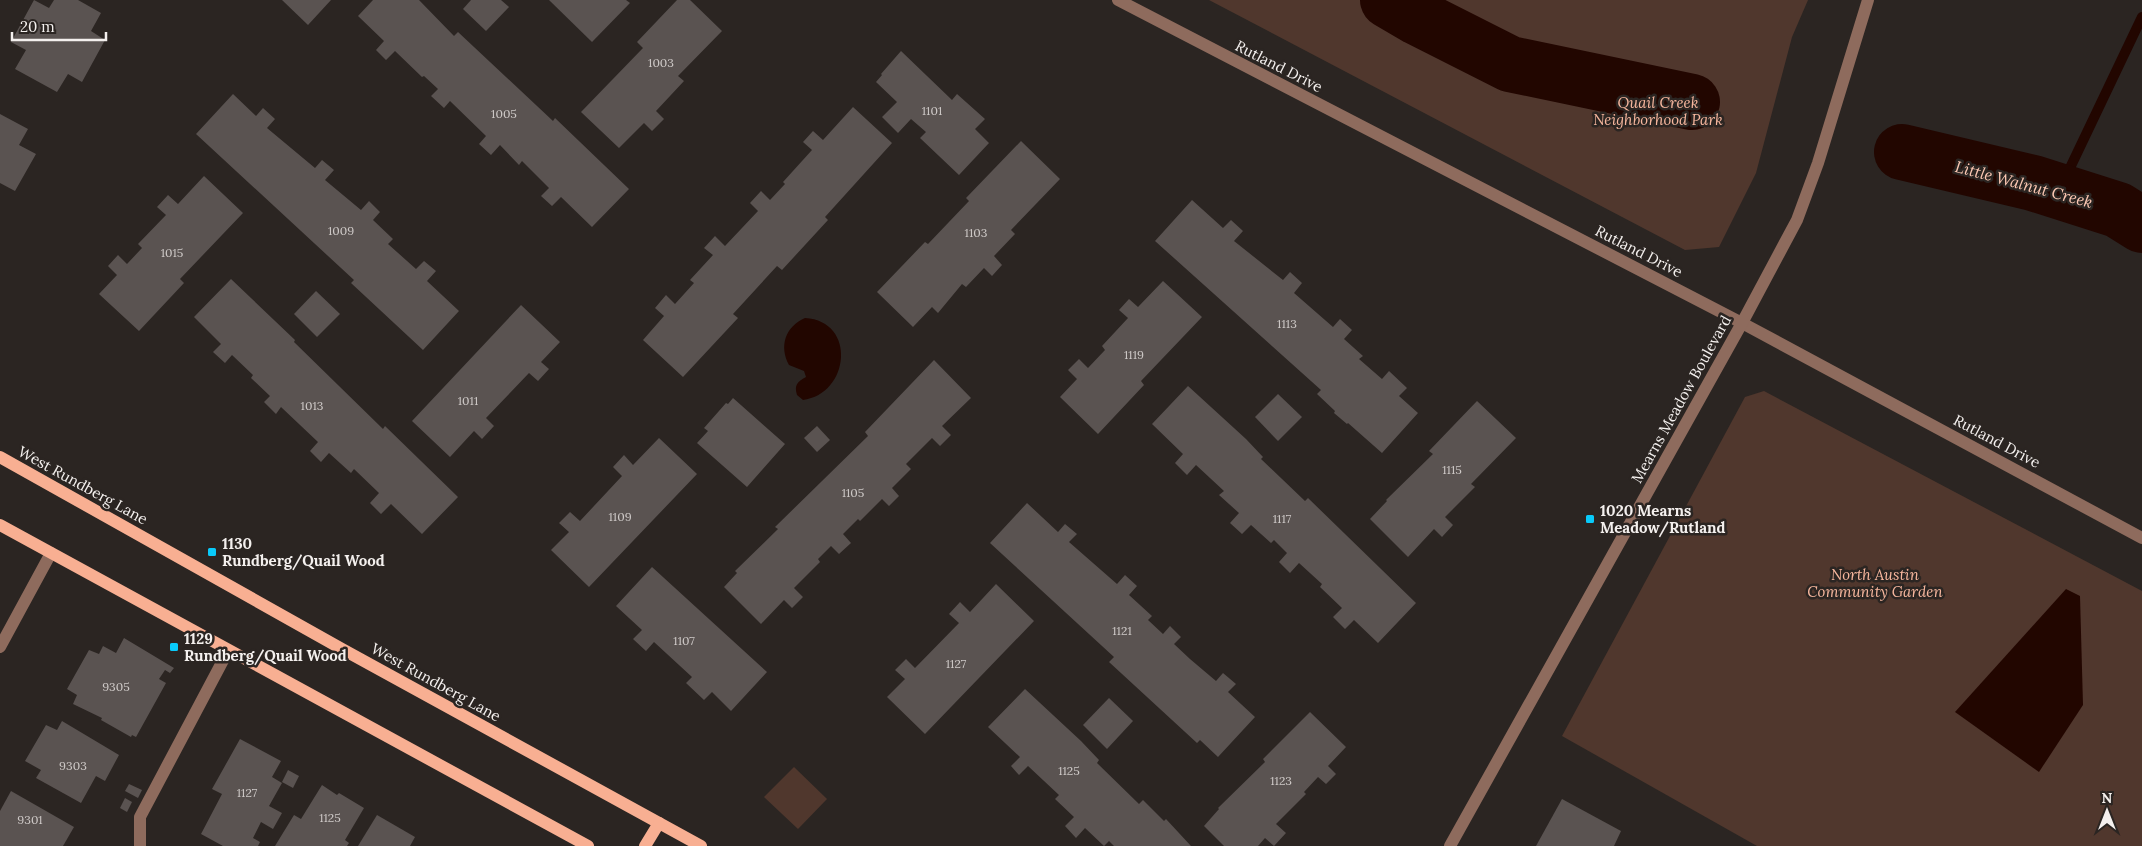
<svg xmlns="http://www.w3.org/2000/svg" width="2142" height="846" viewBox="0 0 2142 846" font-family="Lora,serif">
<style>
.green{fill:#50372d}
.water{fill:#220600}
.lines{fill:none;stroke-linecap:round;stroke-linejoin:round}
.stream{stroke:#220600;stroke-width:10}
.river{stroke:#220600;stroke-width:56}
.building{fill:#5a5351}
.minor{stroke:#8e6b5d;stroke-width:12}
.major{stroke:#f8af92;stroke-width:12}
.poi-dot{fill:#09cafa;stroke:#2b2522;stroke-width:2}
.labels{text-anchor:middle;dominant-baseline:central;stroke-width:5;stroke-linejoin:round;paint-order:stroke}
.number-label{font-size:12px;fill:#cec9c7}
.street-label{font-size:15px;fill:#f4f0ee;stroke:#2b2522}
.park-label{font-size:15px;font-style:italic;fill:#f7b79e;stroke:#2b2522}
.poi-label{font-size:15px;font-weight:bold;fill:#f4f0ee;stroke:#2b2522;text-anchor:start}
.water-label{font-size:16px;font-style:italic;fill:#fcc8b3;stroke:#2b2522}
</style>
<rect width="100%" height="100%" fill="#2b2522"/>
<g class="green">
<polygon points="1209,0 1808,0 1792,37 1756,173 1719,247 1685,250"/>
<polygon points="1764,391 2142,591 2142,846 1757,846 1562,736 1745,397"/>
<polygon points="794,767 827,799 798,829 764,797"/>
</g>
<g class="water">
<path d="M805,318c52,3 45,76 -2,82l-6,-5c-3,-10 0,-13 9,-18l-2,-6 -15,-6c-10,-19 -4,-38 16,-47z"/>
<polygon points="2066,589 2080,596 2083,705 2039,772 1955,712"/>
</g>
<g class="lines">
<polyline class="stream" points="2059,191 2142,17"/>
<g class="river">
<polyline points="1388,0 1417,17 1510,64 1692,102"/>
<polyline points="1902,152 2033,183 2118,210 2142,225"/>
</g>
</g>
<g class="building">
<polygon points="34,0 49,8 54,0 78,0 101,13 91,31 105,40 82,82 68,74 57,92 15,69 26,50 11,42"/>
<polygon points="282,0 331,0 308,25"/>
<polygon points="373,0 419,0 454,36 458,32 553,121 555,118 629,189 592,227 561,197 552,206 541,196 549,188 522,161 519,165 500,145 491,155 479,144 486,136 450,101 444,108 431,96 438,89 424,76 422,77 395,51 386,60 376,50 384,41 358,16"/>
<polygon points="471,0 501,0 509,7 486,31 463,9"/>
<polygon points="549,0 626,0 630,3 592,42"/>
<polygon points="677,0 690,0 722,31 678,76 684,81 656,111 664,119 652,131 644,123 619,148 581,112 643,48 637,42"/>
<polygon points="901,51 952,100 957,94 985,119 975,129 989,143 959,175 920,138 926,132 911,119 898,133 882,117 897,102 876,82 882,75 881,74"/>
<polygon points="233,94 256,116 263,108 275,119 267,128 315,168 322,160 334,170 325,180 361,210 369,201 380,212 373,220 393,239 388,244 416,269 424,261 436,271 427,281 459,311 423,350 351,283 354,280 196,134"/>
<polygon points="853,107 892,143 825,217 828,220 782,270 777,266 733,314 738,318 683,377 643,340 664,316 655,308 666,295 675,304 694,283 690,280 713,255 704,248 715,236 725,246 758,211 750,203 761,191 770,200 785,184 783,182 812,150 803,142 813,131 823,140"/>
<polygon points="0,114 28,129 19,145 36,154 15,191 0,183"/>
<polygon points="1021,141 1060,179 1011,230 1015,234 994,256 1002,265 992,276 984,268 966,287 962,284 938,313 932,307 913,327 877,292 925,242 928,244 969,201 966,198"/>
<polygon points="204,176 243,213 180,279 184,283 139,331 99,294 117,275 108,266 118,255 127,264 142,248 138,244 166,215 157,207 168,195 178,204"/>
<polygon points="1192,200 1223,228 1231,220 1243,231 1234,241 1283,280 1290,272 1302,283 1294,293 1333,327 1340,319 1352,330 1344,339 1363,356 1359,359 1382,379 1389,371 1407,388 1399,396 1418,413 1382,453 1348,423 1347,424 1334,413 1335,411 1317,394 1321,390 1155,241"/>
<polygon points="231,279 295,340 294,342 383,429 385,426 458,497 422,534 391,504 381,514 370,503 379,493 354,469 351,473 329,453 321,462 310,451 318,442 281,407 276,414 264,402 270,396 251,378 253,375 232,355 225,363 213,352 221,344 194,317"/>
<polygon points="1163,281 1202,317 1141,381 1144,385 1098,434 1060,397 1077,379 1068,370 1079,359 1088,368 1105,350 1102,346 1128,318 1119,310 1129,299 1138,307"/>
<polygon points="316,291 340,314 317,337 294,314"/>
<polygon points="521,305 560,342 541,362 549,369 538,381 529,373 486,418 494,426 482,439 474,431 450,457 412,421"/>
<polygon points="934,360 971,398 942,426 951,435 940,446 932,438 906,464 911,469 892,488 899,496 889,506 882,499 860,521 858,519 843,534 851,543 839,554 831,546 818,559 820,562 794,588 803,597 792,608 784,600 761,624 724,587 737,573 735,571 778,529 775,527 868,436 865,432"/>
<polygon points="1188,386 1246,439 1263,457 1261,459 1305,501 1308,498 1416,603 1378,643 1354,620 1345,629 1333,617 1342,608 1320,587 1322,584 1299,563 1290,573 1279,562 1287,553 1274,540 1271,543 1251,525 1242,534 1230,523 1239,513 1219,495 1224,491 1196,465 1187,475 1175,463 1183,454 1152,424"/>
<polygon points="1278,394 1302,417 1278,441 1255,417"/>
<polygon points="733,398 785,444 747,487 697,443 708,431 704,428 726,403 728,404"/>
<polygon points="1477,401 1516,438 1471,484 1475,487 1445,517 1453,525 1442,537 1434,529 1408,557 1370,519 1387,501 1386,500 1433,454 1429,451"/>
<polygon points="817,426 830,440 817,452 804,438"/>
<polygon points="659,438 697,474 589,587 551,550 569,532 559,523 570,512 580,521 622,476 613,467 624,455 633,465"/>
<polygon points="1027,503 1058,532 1065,524 1077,534 1069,542 1117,584 1125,575 1137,586 1129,595 1152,616 1148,620 1163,634 1170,626 1181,637 1174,644 1190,659 1216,681 1223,673 1236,684 1228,692 1255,717 1218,757 1200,740 1197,743 1109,662 1114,657 990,543"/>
<polygon points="652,567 767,672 731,711 712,692 704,700 686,683 692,677 654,642 646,651 633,639 642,630 616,606"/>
<polygon points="996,584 1034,621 925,734 887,697 905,679 895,670 906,659 915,668 959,623 949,614 960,602 970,612"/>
<polygon points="124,638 174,668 170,673 165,670 159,679 166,683 136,737 132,735 131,737 101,720 102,718 73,704 77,695 67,689 89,650 99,654 103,646 116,653"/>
<polygon points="1025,689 1081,741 1099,760 1097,763 1139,804 1143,800 1164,821 1166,819 1191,846 1114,846 1109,841 1104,846 1085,828 1076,838 1065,826 1074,817 1055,799 1059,795 1028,766 1019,775 1011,766 1020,757 988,727"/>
<polygon points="1109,698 1133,721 1107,749 1083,725"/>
<polygon points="1310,712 1346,747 1328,766 1336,774 1326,784 1318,777 1304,792 1306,794 1276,824 1286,833 1274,846 1265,838 1258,846 1224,846 1204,826 1219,809 1218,808 1265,762 1263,759"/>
<polygon points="62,721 119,755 105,781 96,776 81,803 36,778 41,770 25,761 46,725 57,730"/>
<polygon points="240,739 281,761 272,777 282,783 269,806 282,813 273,829 261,822 253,838 260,842 258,846 223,846 201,834 222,794 212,789"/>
<polygon points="288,770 299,776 293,788 282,782"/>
<polygon points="129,784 142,790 138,798 125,791"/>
<polygon points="322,785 337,795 339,793 364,808 345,840 349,843 347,846 275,846 294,815 301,819"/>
<polygon points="11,791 74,827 63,846 0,846 0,811"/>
<polygon points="125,798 132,802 127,812 120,808"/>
<polygon points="1562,799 1621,831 1614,846 1536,846"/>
<polygon points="377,815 415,837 410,846 358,846"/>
</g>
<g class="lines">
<g class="minor">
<polyline points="1118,0 1742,323 2142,538"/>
<polyline points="0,647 51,553"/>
<polyline points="140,846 140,817 228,651"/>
<polyline points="1450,846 1742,323 1797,220 1818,163 1868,0"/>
</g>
<g class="major">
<polyline points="0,457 342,649 701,846"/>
<polyline points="0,525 588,846"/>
<polyline points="645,846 659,823"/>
</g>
</g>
<g class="poi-dot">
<rect x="1585" y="514" width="10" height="10" rx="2.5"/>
<rect x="207" y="547" width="10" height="10" rx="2.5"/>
<rect x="169" y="642" width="10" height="10" rx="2.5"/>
</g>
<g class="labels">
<g class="number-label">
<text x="661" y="62">1003</text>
<text x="932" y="110">1101</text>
<text x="504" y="113">1005</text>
<text x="341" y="230">1009</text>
<text x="976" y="232">1103</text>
<text x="172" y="252">1015</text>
<text x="1287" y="323">1113</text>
<text x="1134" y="354">1119</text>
<text x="468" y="400">1011</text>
<text x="312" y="405">1013</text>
<text x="1452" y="469">1115</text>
<text x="853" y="492">1105</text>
<text x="620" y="516">1109</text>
<text x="1282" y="518">1117</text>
<text x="1122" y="630">1121</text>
<text x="684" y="640">1107</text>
<text x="956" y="663">1127</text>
<text x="116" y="686">9305</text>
<text x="73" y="765">9303</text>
<text x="1069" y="770">1125</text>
<text x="1281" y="780">1123</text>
<text x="247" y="792">1127</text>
<text x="330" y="817">1125</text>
<text x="30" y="819">9301</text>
</g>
<g class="street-label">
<text transform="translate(1279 66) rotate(27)">Rutland Drive</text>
<text transform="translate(1639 251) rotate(27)">Rutland Drive</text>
<text transform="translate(1681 399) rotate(-61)">Mearns Meadow Boulevard</text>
<text transform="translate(1997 441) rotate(28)">Rutland Drive</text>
<text transform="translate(83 485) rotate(29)">West Rundberg Lane</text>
<text transform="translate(436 682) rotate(29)">West Rundberg Lane</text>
</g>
<g class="park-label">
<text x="1658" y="102">Quail Creek<tspan x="1658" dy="17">Neighborhood Park</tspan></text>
<text x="1875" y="574">North Austin<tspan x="1875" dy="17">Community Garden</tspan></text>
</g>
<g class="poi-label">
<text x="1600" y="510">1020 Mearns<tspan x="1600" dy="17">Meadow/Rutland</tspan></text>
<text x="222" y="543">1130<tspan x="222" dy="17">Rundberg/Quail Wood</tspan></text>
<text x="184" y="638">1129<tspan x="184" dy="17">Rundberg/Quail Wood</tspan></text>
</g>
<g class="water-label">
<text transform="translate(2024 184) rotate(15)">Little Walnut Creek</text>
</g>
</g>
<g transform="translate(2107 811)" stroke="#2b2522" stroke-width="4" paint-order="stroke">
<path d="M0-4L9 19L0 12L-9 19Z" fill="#f4f0ee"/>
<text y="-8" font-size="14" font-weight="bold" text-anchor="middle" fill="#f4f0ee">N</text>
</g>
<path d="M12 32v8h94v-8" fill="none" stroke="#f4f0ee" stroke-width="2.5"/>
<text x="20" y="32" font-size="15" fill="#f4f0ee" stroke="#2b2522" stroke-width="4" paint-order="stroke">20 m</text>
</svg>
